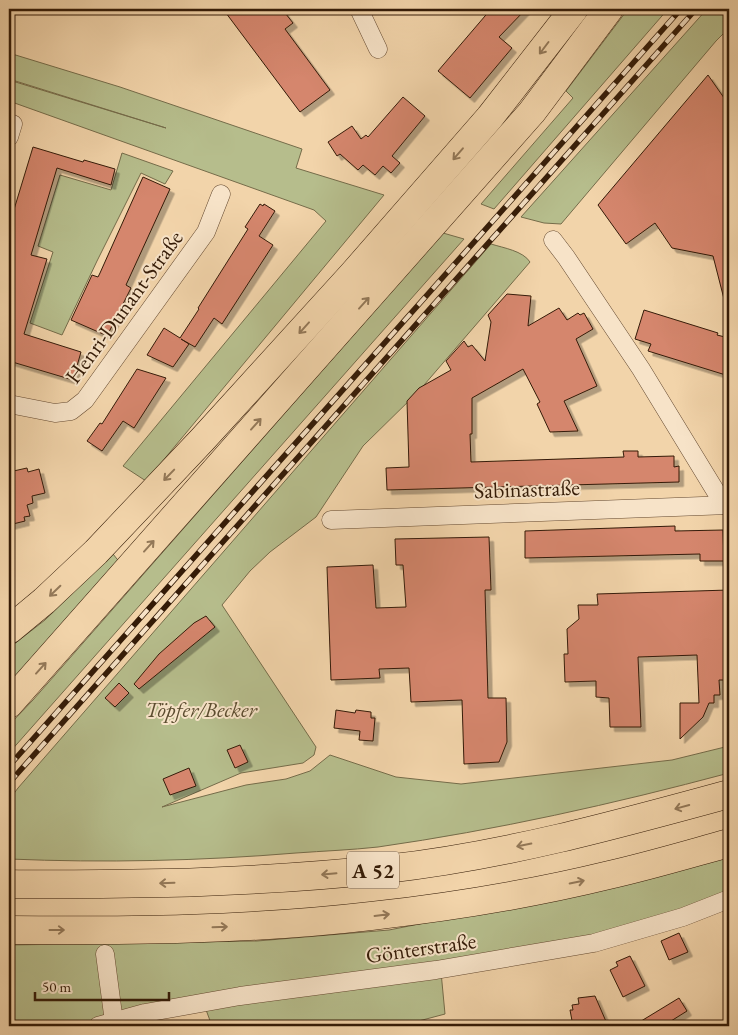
<svg xmlns="http://www.w3.org/2000/svg" width="738" height="1035" viewBox="0 0 738 1035" font-family="'EB Garamond',serif">
<style>
.green{fill:#b6bd8c;stroke:#756c4a}
.building{fill:#d5866d;stroke:#341b07;filter:url(#shadow)}
.lines{fill:none;stroke-linecap:round;stroke-linejoin:round}
.minor-casing{stroke:#644930;stroke-width:19}
.motorway-casing{stroke:#341b07;stroke-width:29}
.minor{stroke:#f7e3c8;stroke-width:18}
.motorway{stroke:#f2d4aa;stroke-width:28}
.rail-casing{stroke:#341b07;stroke-width:5.5}
.rail{stroke:#f7e3c8;stroke-width:4;stroke-dasharray:11;stroke-linecap:butt}
.oneway{stroke:#937858}
.labels{text-anchor:middle;dominant-baseline:central;stroke-width:4;stroke-linejoin:round;paint-order:stroke}
.shield{fill:#f7e3c8;stroke:#6e5741;stroke-width:1}
.shield-label{font-size:21px;font-weight:bold;fill:#341b07}
.street-label{font-size:22px;fill:#341b07;stroke:#f7e3c8}
.park-label{font-size:22px;font-style:italic;fill:#5b4c2f;stroke:#f7e3c8}
</style>
<defs>
<filter id="shadow"><feDropShadow dx="4.5" dy="4.5" stdDeviation="0" flood-color="#0004"/></filter>
</defs>
<rect width="100%" height="100%" fill="#f2d4aa"/>
<filter id="stains"><feTurbulence type="fractalNoise" baseFrequency=".004" numOctaves="4"/><feColorMatrix values="0 0 0 0 .2 0 0 0 0 .09 0 0 0 0 .02 0 0 0 .5 -.17"/></filter>
<radialGradient id="worn" r=".72"><stop offset=".6" stop-color="#630" stop-opacity="0"/><stop offset="1" stop-color="#630" stop-opacity=".3"/></radialGradient>
<g class="green">
<polygon points="628,9 668,9 494,209 481,204 573,98 566,91"/>
<polygon points="707,9 729,9 729,28 716,41 561,224 544,223 521,217"/>
<polygon points="9,53 120,87 302,149 296,168 384,195 146,481 123,466 326,221 314,210 9,101 9,80 166,128 9,79"/>
<polygon points="122,153 173,171 165,184 141,173 97,261 62,335 30,323 53,252 38,246 60,175 111,190"/>
<polygon points="443,233 464,239 9,753 9,725 33,700"/>
<path d="M491,244c13,4 32,7 39,18l-112,130 -55,54 -47,71 -46,35 -20,19 -28,34 94,142 -2,8 -11,8 -62,10 -79,34 84,-22 40,-6 24,-8 20,-16 66,22 65,7 211,-24 57,-14v27c-116,31 -232,57 -351,74 -27,3 -55,4 -82,6 -96,8 -192,10 -287,6v-59l9,-12z"/>
<polygon points="113,554 121,564 9,692 9,648 45,620"/>
<polygon points="729,854 729,890 681,913 605,935 139,1008 79,1026 9,1026 9,945 257,941 389,930 601,888"/>
<polygon points="441,972 445,1014 400,1026 212,1026 205,1007"/>
</g>
<g class="building">
<polygon points="223,9 282,9 293,23 285,29 330,90 300,112"/>
<polygon points="491,9 526,9 499,37 512,48 470,98 438,71"/>
<polygon points="708,75 729,105 729,298 724,299 713,256 672,248 655,223 626,244 598,205"/>
<polygon points="403,97 425,116 392,156 400,163 391,173 383,166 375,175 363,165 358,170 340,154 337,156 328,142 352,126 361,139 366,135 368,137"/>
<polygon points="33,147 83,162 84,160 115,169 111,185 57,168 31,255 47,259 24,334 81,352 73,380 9,361 9,226"/>
<polygon points="143,177 170,189 126,285 131,288 108,334 103,334 71,320 92,275 98,277 100,273"/>
<polygon points="260,204 263,206 264,204 275,211 259,236 273,245 222,324 214,318 195,347 181,339 189,344 173,367 147,355 164,328 180,338 199,309 198,308 248,229 245,227"/>
<polygon points="507,294 531,296 528,326 559,308 567,320 578,313 580,315 584,313 593,329 576,339 597,386 564,401 578,431 550,432 537,404 540,402 523,369 472,398 472,434 470,434 471,462 624,457 623,451 638,451 638,457 674,456 674,467 679,466 679,482 387,490 386,468 409,467 407,401 419,388 451,370 446,361 464,341 468,347 472,345 485,361 491,322 488,315"/>
<polygon points="644,310 718,333 717,335 729,338 729,376 648,351 651,344 635,339"/>
<polygon points="137,369 166,378 134,428 123,421 102,451 87,441 100,423 102,424"/>
<polygon points="27,468 28,472 39,469 45,493 32,496 33,503 27,505 30,516 24,517 25,521 9,525 9,472"/>
<polygon points="675,526 675,531 723,530 724,561 700,561 700,554 525,558 525,531"/>
<polygon points="489,537 491,590 485,590 488,698 506,698 507,742 499,762 464,764 462,700 411,702 409,668 379,669 380,678 331,680 327,567 373,565 376,608 406,607 403,565 396,565 395,539"/>
<polygon points="729,590 729,665 727,665 727,680 719,680 720,695 714,695 714,703 709,703 703,717 680,739 680,703 699,703 697,655 638,657 641,727 610,727 609,698 596,697 596,681 565,682 564,654 568,654 567,629 579,619 578,605 598,605 597,594"/>
<polygon points="206,616 215,627 139,689 134,684 159,654 194,623"/>
<polygon points="119,683 129,693 115,707 105,698"/>
<polygon points="336,710 355,713 356,710 371,712 371,718 375,718 373,741 359,740 360,731 334,728"/>
<polygon points="240,745 248,762 235,768 227,750"/>
<polygon points="189,768 196,786 170,795 163,779"/>
<polygon points="679,933 688,952 669,960 661,941"/>
<polygon points="630,956 645,986 623,997 610,970 618,966 616,962"/>
<polygon points="595,996 608,1026 573,1026 570,1010 573,1010 572,1005 579,1004 578,998"/>
<polygon points="679,998 687,1011 663,1026 633,1026"/>
</g>
<g class="lines">
<defs>
<g id="minor">
<polyline points="359,9 378,49"/>
<polyline points="9,137 13,124"/>
<polyline points="553,240 566,257 641,369 724,505"/>
<polyline points="9,404 55,413 71,411 85,400 206,232 221,194"/>
<polyline points="331,520 729,505"/>
<polyline points="105,954 114,1022"/>
<polyline points="98,1026 145,1013 240,996 436,970 594,943 683,917 729,899"/>
</g>
<g id="motorway">
<polyline points="9,630 44,601 96,552 202,440 353,274 490,117 574,9"/>
<polyline points="9,704 532,112 609,9"/>
<path d="M9,884c53,1 105,0 158,-1 73,-2 146,-6 219,-14 117,-13 230,-44 343,-75"/>
<path d="M9,930c120,1 242,0 362,-14 80,-9 160,-22 238,-41 40,-9 80,-21 120,-32"/>
</g>
</defs>
<use href="#minor" class="minor-casing"/>
<use href="#motorway" class="motorway-casing"/>
<use href="#minor" class="minor"/>
<use href="#motorway" class="motorway"/>
<defs>
<g id="rail">
<polyline points="9,766 681,9"/>
<polyline points="9,783 696,9"/>
</g>
</defs>
<use href="#rail" class="rail-casing"/>
<use href="#rail" class="rail"/>
</g>
<defs><path id="oneway-shaft" d="M-6 0H5M1.5-3L5.5 0L1.5 3" fill="none" stroke-width="1.6" stroke-linecap="round" stroke-linejoin="round" transform="scale(1.25)"/></defs>
<g class="oneway">
<use href="#oneway-shaft" transform="translate(544 48) rotate(127)"/>
<use href="#oneway-shaft" transform="translate(458 154) rotate(131)"/>
<use href="#oneway-shaft" transform="translate(364 303) rotate(-48)"/>
<use href="#oneway-shaft" transform="translate(304 328) rotate(132)"/>
<use href="#oneway-shaft" transform="translate(256 424) rotate(-48)"/>
<use href="#oneway-shaft" transform="translate(169 475) rotate(134)"/>
<use href="#oneway-shaft" transform="translate(149 546) rotate(-48)"/>
<use href="#oneway-shaft" transform="translate(55 591) rotate(136)"/>
<use href="#oneway-shaft" transform="translate(41 668) rotate(-48)"/>
<use href="#oneway-shaft" transform="translate(682 807) rotate(165)"/>
<use href="#oneway-shaft" transform="translate(524 845) rotate(169)"/>
<use href="#oneway-shaft" transform="translate(329 874) rotate(175)"/>
<use href="#oneway-shaft" transform="translate(577 882) rotate(-12)"/>
<use href="#oneway-shaft" transform="translate(167 883) rotate(178)"/>
<use href="#oneway-shaft" transform="translate(382 915) rotate(-7)"/>
<use href="#oneway-shaft" transform="translate(220 927) rotate(-2)"/>
<use href="#oneway-shaft" transform="translate(57 930)"/>
</g>
<g class="labels">
<rect class="shield" x="347" y="851.5" width="52" height="37" rx="4"/>
<g class="shield-label">
<text x="373" y="870">A 52</text>
</g>
<g class="street-label">
<text transform="translate(124 307) rotate(-54)">Henri-Dunant-Straße</text>
<text transform="translate(527 489) rotate(-2)">Sabinastraße</text>
<text transform="translate(421 948) rotate(-8)">Gönterstraße</text>
</g>
<g class="park-label">
<text x="201" y="709">Töpfer/Becker</text>
</g>
</g>
<rect width="738" height="1035" fill="none" stroke="#f2d4aa" stroke-width="30"/>
<rect x="10" y="10" width="718" height="1015" fill="none" stroke="#341b07" stroke-width="2.5"/>
<rect x="15" y="15" width="708" height="1005" fill="none" stroke="#341b07"/>
<path d="M35 992v8h134v-8" fill="none" stroke="#341b07" stroke-width="2.5"/>
<text x="42" y="992" font-size="15" fill="#341b07" stroke="#f7e3c8" stroke-width="4" paint-order="stroke">50 m</text>
<rect width="100%" height="100%" filter="url(#stains)"/>
<rect width="100%" height="100%" fill="url(#worn)"/>
</svg>
